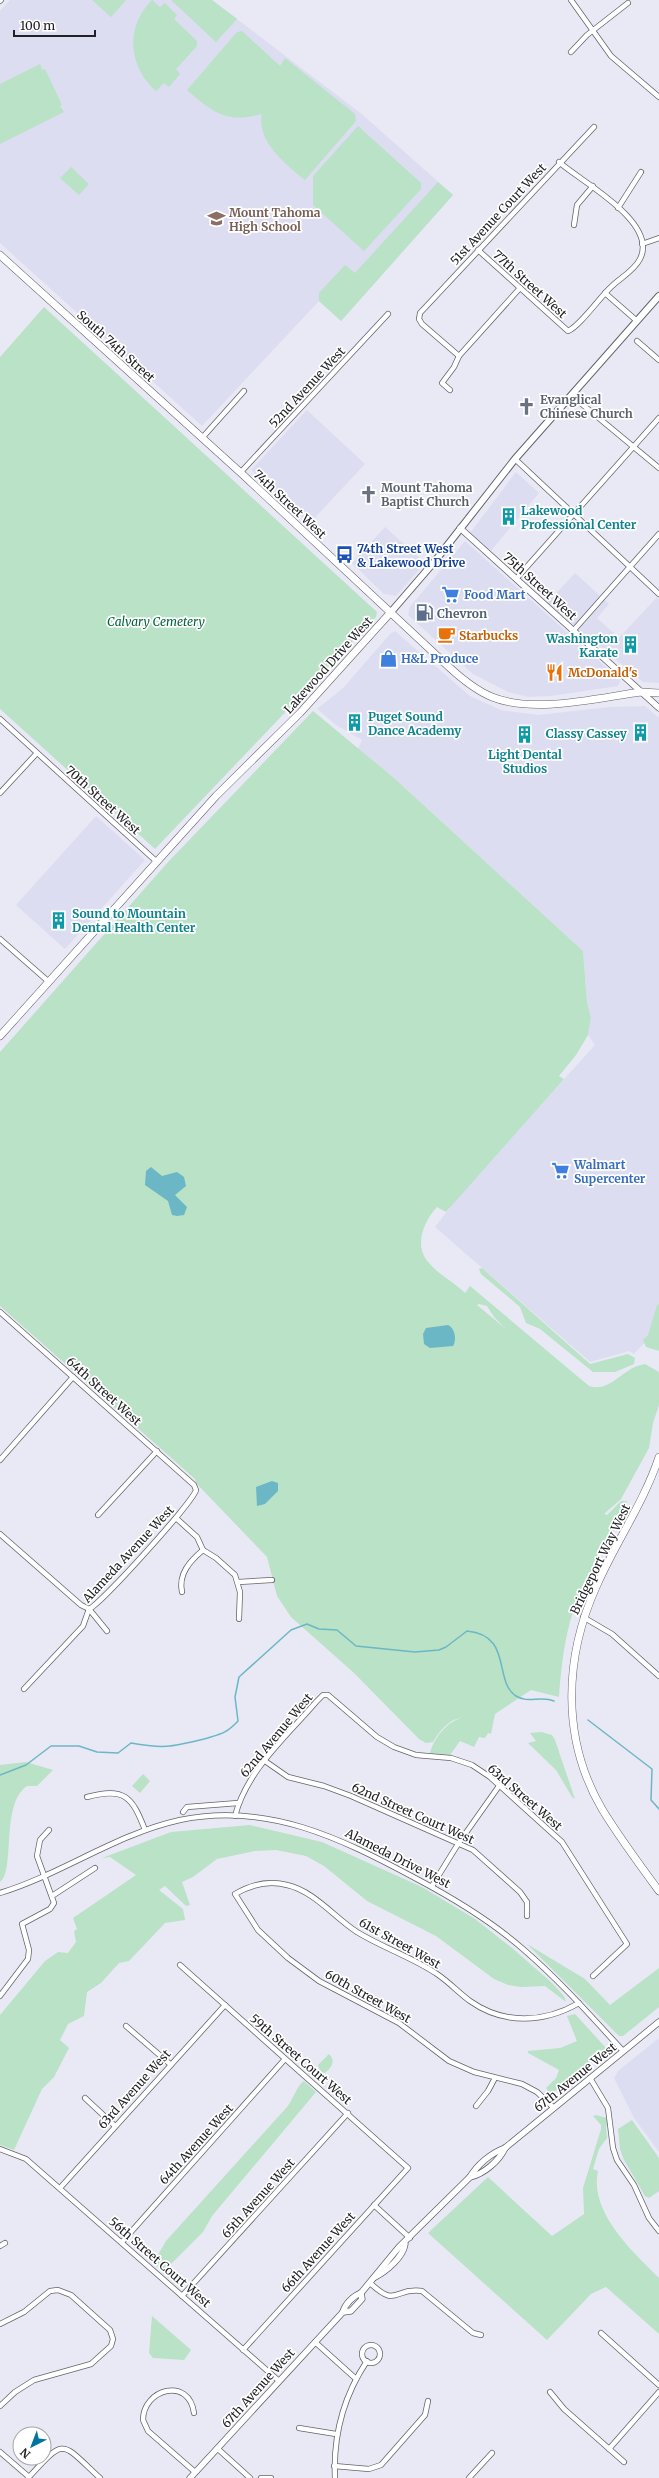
<svg xmlns="http://www.w3.org/2000/svg" width="659" height="2478" viewBox="0 0 659 2478" font-family="Merriweather,serif">
<style>
.built{fill:#dcddf0}
.green{fill:#b9e2c7;fill-rule:evenodd}
.water{fill:#6cb7c5}
.lines{fill:none;stroke-linecap:round;stroke-linejoin:round}
.stream{stroke:#6cb7c5;stroke-width:1.5}
.minor-casing{stroke:#63636d;stroke-width:6}
.tertiary-casing{stroke:#63636d;stroke-width:7}
.secondary-casing{stroke:#63636d;stroke-width:8}
.primary-casing{stroke:#63636d;stroke-width:8}
.minor{stroke:#fff;stroke-width:4.5}
.tertiary{stroke:#fff;stroke-width:5.5}
.secondary{stroke:#fff;stroke-width:6}
.primary{stroke:#fff;stroke-width:7}
.labels{text-anchor:middle;dominant-baseline:central;stroke-width:3.5;stroke-linejoin:round;paint-order:stroke}
.education-label{font-size:12px;font-weight:bold;fill:#785e54;stroke:#fff;text-anchor:start}
.street-label{font-size:12px;fill:#212126;stroke:#fff}
.worship-label{font-size:12px;font-weight:bold;fill:#5b616d;stroke:#fff;text-anchor:start}
.culture-label{font-size:12px;font-weight:bold;fill:#0d838f;stroke:#fff;text-anchor:start}
.transit-label{font-size:12px;font-weight:bold;fill:#164399;stroke:#fff;text-anchor:start}
.shop-label{font-size:12px;font-weight:bold;fill:#366cbe;stroke:#fff;text-anchor:start}
.service-label{font-size:12px;font-weight:bold;fill:#4e5e75;stroke:#fff;text-anchor:start}
.park-label{font-size:12px;font-style:italic;fill:#00653a;stroke:#fff}
.food-label{font-size:12px;font-weight:bold;fill:#c56008;stroke:#fff;text-anchor:start}
</style>
<rect width="100%" height="100%" fill="#e9e9f5"/>
<g class="built">
<polygon points="10,0 212,0 363,115 453,195 341,321 319,301 202,426 0,243 0,11"/>
<polygon points="307,410 365,464 309,524 251,470"/>
<polygon points="516,472 539,493 491,551 470,533"/>
<polygon points="385,527 425,563 396,596 384,594 352,563"/>
<polygon points="465,541 618,678 620,681 618,686 551,696 528,697 508,692 473,674 408,615 409,608"/>
<polygon points="575,573 609,604 597,618 619,638 657,597 659,599 659,683 643,682 547,603"/>
<polygon points="395,631 470,696 501,710 538,715 609,707 645,706 659,718 659,1313 652,1335 634,1354 629,1351 590,1362 435,1227 467,1186 595,1045 588,1035 591,1018 587,1002 583,951 394,778 358,749 362,740 336,725 317,709 343,688 390,634"/>
<polygon points="96,816 145,860 65,949 16,905"/>
<polygon points="659,2038 659,2152 634,2118 614,2078 618,2071"/>
</g>
<g class="green">
<polygon points="92,0 126,0 111,17"/>
<path d="M152,0l8,7 5,-4 12,12 -3,4 23,22v5l-21,23 4,5 -11,13 -5,-4 -8,8c-28,-25 -31,-64 -4,-91z"/>
<polygon points="171,0 212,0 237,19 216,42"/>
<path d="M242,31l38,35 5,-8 70,56 1,7 -51,59c-19,-15 -49,-39 -43,-66 -35,10 -50,-2 -75,-24l50,-58z"/>
<polygon points="40,64 42,70 45,69 62,105 60,106 64,112 0,144 0,84"/>
<polygon points="358,126 421,183 421,189 364,251 313,205 313,176"/>
<polygon points="71,167 89,184 79,195 60,178"/>
<polygon points="438,182 453,195 341,321 319,301 319,293 345,265 355,273"/>
<polygon points="44,307 377,612 376,617 155,849 0,709 0,357"/>
<path d="M313,711l81,67 189,173 4,51 4,16 -3,17 -12,20 -17,21 5,3 -118,133 -9,-5c-13,14 -24,39 -8,56 10,12 25,19 36,30l5,-7 119,100c21,7 33,-17 52,-21l4,-1 14,8v33l-6,18 -4,25 -28,51 -17,15 3,1 14,-14h6c-5,23 -30,57 -41,79 -19,37 -24,76 -27,117l-28,-7 -36,24 -4,20 -3,-1 -3,5 -6,-1 -5,10 -14,-6 -10,14 -20,-2c4,-15 17,-31 31,-35 -12,1 -22,14 -28,24l-7,1 -7,-4 -65,-66 -63,-56 -14,-21 -10,-39 -71,-74 -1,-4 -195,-173v-254l169,-191zM479,1304l8,2 7,11 12,12 -29,-24z"/>
<polygon points="482,1268 590,1364 628,1354 635,1358 634,1364 615,1372 593,1372 540,1329 526,1323 520,1307 481,1274 479,1269"/>
<polygon points="659,1304 659,1351 646,1347 643,1340 648,1335 657,1305"/>
<polygon points="541,1732 552,1735 555,1740 575,1799 572,1797 556,1770 528,1743 536,1741 530,1733"/>
<path d="M26,1762l27,8 -16,16h-10c-27,18 -11,84 -27,96v-117z"/>
<polygon points="143,1774 150,1781 140,1793 132,1786"/>
<polygon points="250,1825 322,1842 422,1887 475,1919 512,1948 551,1982 564,1996 566,2002 545,1986 521,1987 508,1985 494,1979 436,1936 367,1901 324,1866 306,1856 276,1850 255,1851 217,1859 193,1877 182,1882 190,1905 186,1906 165,1886 159,1890 183,1909 185,1920 165,1923 129,1961 119,1963 101,1983 87,1992 84,2016 68,2024 60,2040 69,2048 54,2077 42,2089 14,2150 0,2145 0,2015 45,1961 58,1952 68,1953 76,1942 74,1931 77,1929 73,1918 136,1875 110,1857 102,1858 171,1832"/>
<polygon points="527,1944 585,1979 610,2005 659,1968 659,2007 623,2036 619,2036"/>
<polygon points="575,2014 606,2048 554,2092 549,2092 546,2088 556,2078 559,2070 528,2053 528,2051 560,2048 577,2041 567,2016"/>
<path d="M329,2054c7,7 3,13 -4,19h-4l-3,-8z"/>
<path d="M304,2081l12,11 -104,124 -9,16 -40,40 -10,-9 13,-22 121,-134c6,-7 10,-22 17,-26z"/>
<path d="M596,2115l11,3 2,5 -3,3 1,12 -8,11 -6,20 5,2c-9,41 34,80 61,107v56l-53,-47 -15,7 -44,46 -119,-107 60,-56 64,59 32,-22 -1,-26 18,-59v-4l-8,-9z"/>
<polygon points="632,2120 659,2158 659,2191 649,2198 645,2196 624,2160 620,2149 618,2129"/>
<polygon points="152,2316 191,2350 184,2360 153,2358 149,2353"/>
</g>
<g class="water">
<polygon points="151,1167 162,1176 177,1172 184,1177 186,1186 175,1195 187,1207 184,1215 177,1216 172,1215 168,1201 145,1185 146,1171"/>
<path d="M448,1325c7,3 9,15 5,21l-23,2 -6,-4 -1,-10 3,-6z"/>
<polygon points="272,1481 278,1483 278,1491 265,1504 257,1506 256,1487"/>
</g>
<g class="lines">
<g class="stream">
<polyline points="588,1720 652,1769 651,1800 659,1809"/>
<path d="M0,1775l26,-10 25,-19h28l18,6 21,1 13,-10c33,6 40,4 73,-4 16,-5 22,-5 34,-18l-3,-24 4,-20 52,-47 16,-6 12,5 18,1 19,16 59,6 24,-2 7,-3 21,-16c46,4 26,50 49,65 12,8 25,-1 38,5"/>
</g>
<defs>
<g id="minor">
<polyline points="571,0 611,56 659,97"/>
<polyline points="0,1 1,0"/>
<polyline points="571,52 587,35 628,3"/>
<polyline points="618,208 641,172"/>
<polyline points="574,225 577,205 593,186"/>
<polyline points="642,244 659,238"/>
<path d="M478,250l90,81c12,-5 32,-34 43,-44 9,-9 23,-16 29,-28 19,-37 -60,-78 -81,-97"/>
<polyline points="605,293 637,321"/>
<polyline points="637,341 659,360"/>
<polyline points="459,356 422,324 419,319 420,313 594,127"/>
<polyline points="450,390 442,383 454,367 459,356 520,288"/>
<polyline points="571,395 659,468"/>
<polyline points="202,438 244,391"/>
<polyline points="515,459 659,594"/>
<polyline points="240,473 388,314"/>
<polyline points="516,579 659,418"/>
<polyline points="573,631 659,534"/>
<polyline points="0,719 157,862"/>
<polyline points="0,793 37,753"/>
<polyline points="0,939 49,982"/>
<path d="M0,1312l194,173 2,5c-2,11 -97,116 -107,119l-6,17 -59,63"/>
<polyline points="0,1460 73,1377"/>
<polyline points="98,1515 157,1451"/>
<polyline points="176,1518 197,1537 203,1550 216,1558 235,1575 240,1592 239,1619"/>
<polyline points="0,1534 81,1605 89,1609 107,1631"/>
<polyline points="238,1582 272,1580"/>
<path d="M182,1592c-4,-18 8,-31 21,-42"/>
<polyline points="583,1617 612,1634 659,1676"/>
<polyline points="265,1761 288,1777 324,1786 351,1796 473,1850 520,1892 527,1902 527,1916"/>
<path d="M87,1797c37,-10 45,-1 58,33"/>
<polyline points="183,1812 187,1807 238,1803"/>
<path d="M235,1816c12,-46 51,-79 81,-114l7,-7h5l49,42 17,10 22,8 35,3 21,7 18,12 72,65 65,102 -34,32"/>
<polyline points="432,1886 458,1844 499,1786"/>
<path d="M0,1893c62,-19 116,-59 180,-73 88,-18 160,18 235,58 38,20 75,42 108,71 36,31 68,67 100,102"/>
<polyline points="52,1896 95,1868"/>
<polyline points="180,1965 408,2168 243,2350"/>
<polyline points="0,1996 28,1959 29,1950 22,1924 50,1909 54,1903 37,1856 40,1840 49,1830"/>
<polyline points="126,2026 170,2064"/>
<polyline points="590,2078 608,2108 613,2148 617,2160 634,2185 649,2218 659,2231"/>
<polyline points="85,2098 115,2126"/>
<polyline points="476,2106 488,2091 495,2078"/>
<path d="M554,2108l-17,-16 -15,-8 -48,-12 -25,-11 -50,-38 -80,-42 -31,-23 -30,-28 -23,-36c17,-10 33,-14 52,-9 27,6 47,32 70,47 26,16 55,25 80,42 12,8 22,19 33,27 34,24 74,22 109,2"/>
<polyline points="0,2149 26,2159 279,2381"/>
<polyline points="60,2188 225,2005"/>
<polyline points="374,2205 410,2238"/>
<polyline points="122,2242 285,2059"/>
<polyline points="0,2246 5,2243"/>
<path d="M370,2283c28,26 23,4 52,8l51,42 8,2"/>
<polyline points="182,2296 348,2113"/>
<polyline points="0,2324 24,2312 50,2291 58,2290 71,2295 110,2330 113,2339 111,2346 91,2364 34,2380 15,2392 0,2406"/>
<polyline points="601,2333 659,2385"/>
<polyline points="315,2342 355,2378"/>
<circle cx="371" cy="2354" r="9"/>
<polyline points="550,2392 564,2409 624,2462"/>
<path d="M194,2413c-5,-37 -51,-24 -51,7l5,11 47,41"/>
<polyline points="299,2428 336,2434"/>
<polyline points="218,2449 250,2478"/>
<polyline points="609,2449 659,2392"/>
<polyline points="0,2452 29,2477"/>
<polyline points="334,2466 369,2469 381,2465 425,2415 428,2401"/>
<path d="M28,2478c38,-41 32,-37 72,0"/>
<polyline points="261,2478 271,2478"/>
<path d="M335,2478c-2,-43 8,-81 32,-117"/>
<polyline points="469,2478 492,2453"/>
</g>
<g id="tertiary">
<polyline points="460,528 659,708"/>
<path d="M470,2177c14,-3 29,-16 35,-29"/>
<path d="M375,2277c12,-6 28,-20 30,-33"/>
<polyline points="343,2312 351,2311 362,2299 361,2293"/>
<path d="M190,2478l153,-166c2,-8 10,-16 18,-19l38,-46 71,-70c7,-12 21,-24 35,-29l154,-126"/>
</g>
<polyline id="secondary" points="391,612 435,561 515,459 659,296"/>
<g id="primary">
<path d="M0,255l241,218 208,194c13,12 26,23 43,30 42,17 105,1 149,-5l18,1"/>
<polyline points="0,1036 216,796 300,713 391,612"/>
<path d="M659,1457c-15,45 -43,85 -62,128 -33,72 -36,154 5,224 17,28 37,55 57,82"/>
</g>
</defs>
<use href="#minor" class="minor-casing"/>
<use href="#tertiary" class="tertiary-casing"/>
<use href="#secondary" class="secondary-casing"/>
<use href="#primary" class="primary-casing"/>
<use href="#minor" class="minor"/>
<use href="#tertiary" class="tertiary"/>
<use href="#secondary" class="secondary"/>
<use href="#primary" class="primary"/>
</g>
<defs>
<symbol id="school-bare" viewBox="-9 -9 18 18"><path d="M0-5L7-2L0 1L-7-2ZM-4 1L0 2.5L4 1V4Q0 6-4 4Z" fill="#8d6e63" stroke="#fff" stroke-width="2.5" paint-order="stroke"/></symbol>
<symbol id="church-bare" viewBox="-9 -9 18 18"><path d="M-1.2-6h2.4v3.5h3.3v2.4h-3.3V6h-2.4V-.1h-3.3v-2.4h3.3Z" fill="#6b7280" stroke="#fff" stroke-width="2.5" paint-order="stroke"/></symbol>
<symbol id="building-bare" viewBox="-9 -9 18 18"><path d="M-4-6H4V6H1V3H-1V6H-4ZM-2.5-4.3h1.7v1.8h-1.7ZM.8-4.3h1.7v1.8H.8ZM-2.5-1h1.7V.8h-1.7ZM.8-1h1.7V.8H.8Z" fill="#0f9aa8" stroke="#fff" stroke-width="2.5" paint-order="stroke"/></symbol>
<symbol id="bus-bare" viewBox="-9 -9 18 18"><path d="M-5-6H5V4H4V6H2V4H-2V6H-4V4H-5ZM-3.5-4V0h7V-4ZM-3.5 1.2v1.5H-2V1.2ZM2 1.2v1.5H3.5V1.2Z" fill="#1a4fb4" stroke="#fff" stroke-width="2.5" paint-order="stroke"/></symbol>
<symbol id="supermarket-bare" viewBox="-9 -9 18 18"><path d="M-6-5.5h2.5l.6 2H6L4.5 2H-2.5L-4.4-4H-6ZM-1.5 3.2a1.3 1.3 0 1 0 .1 0ZM3 3.2a1.3 1.3 0 1 0 .1 0Z" fill="#3f7fe0" stroke="#fff" stroke-width="2.5" paint-order="stroke"/></symbol>
<symbol id="fuel-bare" viewBox="-9 -9 18 18"><path d="M-5.5-6h7V0h2V4h1.3V-2.5L3-4.5l.8-.8L6-3V5H2.5V1h-1V6h-7ZM-4.2-4.7v3.2H.2V-4.7Z" fill="#5c6f8a" stroke="#fff" stroke-width="2.5" paint-order="stroke"/></symbol>
<symbol id="cafe-bare" viewBox="-9 -9 18 18"><path d="M-5.5-4.5H6V0H3Q3 3.5 0 3.5H-2.5Q-5.5 3.5-5.5 0ZM3-3.2v2h1.7v-2ZM-6 4.5H4V6H-6Z" fill="#e8710a" stroke="#fff" stroke-width="2.5" paint-order="stroke"/></symbol>
<symbol id="shop-bare" viewBox="-9 -9 18 18"><path d="M-5-2.5h2.3a2.7 3.5 0 0 1 5.4 0H5L5.5 6h-11ZM-1.5-2.5h3a1.5 2.3 0 0 0-3 0Z" fill="#3f7fe0" stroke="#fff" stroke-width="2.5" paint-order="stroke"/></symbol>
<symbol id="restaurant-bare" viewBox="-9 -9 18 18"><path d="M-5-6h1v4h1v-4h1v4h1v-4h1v5L-1.5 .5V6h-2V.5L-5-1ZM5-6V6H3V1.5H1.5Q1.5-4 5-6Z" fill="#e8710a" stroke="#fff" stroke-width="2.5" paint-order="stroke"/></symbol>
</defs>
<g fill-rule="evenodd">
<use href="#school-bare" x="204" y="206" width="25" height="25"/>
<use href="#church-bare" x="514" y="394" width="25" height="25"/>
<use href="#church-bare" x="356" y="482" width="25" height="25"/>
<use href="#building-bare" x="496" y="504" width="25" height="25"/>
<use href="#bus-bare" x="332" y="542" width="25" height="25"/>
<use href="#supermarket-bare" x="438" y="582" width="25" height="25"/>
<use href="#fuel-bare" x="412" y="600" width="25" height="25"/>
<use href="#cafe-bare" x="434" y="622" width="25" height="25"/>
<use href="#building-bare" x="618" y="632" width="25" height="25"/>
<use href="#shop-bare" x="376" y="646" width="25" height="25"/>
<use href="#restaurant-bare" x="542" y="660" width="25" height="25"/>
<use href="#building-bare" x="342" y="710" width="25" height="25"/>
<use href="#building-bare" x="628" y="720" width="25" height="25"/>
<use href="#building-bare" x="512" y="722" width="25" height="25"/>
<use href="#building-bare" x="46" y="908" width="25" height="25"/>
<use href="#supermarket-bare" x="548" y="1158" width="25" height="25"/>
</g>
<g class="labels">
<g class="education-label">
<text x="229" y="212">Mount Tahoma<tspan x="229" dy="14">High School</tspan></text>
</g>
<g class="street-label">
<text transform="translate(498 214) rotate(-47)">51st Avenue Court West</text>
<text transform="translate(530 284) rotate(42)">77th Street West</text>
<text transform="translate(116 346) rotate(42)">South 74th Street</text>
<text transform="translate(307 387) rotate(-47)">52nd Avenue West</text>
<text transform="translate(290 504) rotate(43)">74th Street West</text>
<text transform="translate(540 586) rotate(42)">75th Street West</text>
<text transform="translate(328 665) rotate(-48)">Lakewood Drive West</text>
<text transform="translate(103 800) rotate(42)">70th Street West</text>
<text transform="translate(104 1391) rotate(42)">64th Street West</text>
<text transform="translate(128 1554) rotate(-47)">Alameda Avenue West</text>
<text transform="translate(600 1559) rotate(-64)">Bridgeport Way West</text>
<text transform="translate(276 1735) rotate(-50)">62nd Avenue West</text>
<text transform="translate(525 1797) rotate(41)">63rd Street West</text>
<text transform="translate(413 1813) rotate(24)">62nd Street Court West</text>
<text transform="translate(398 1858) rotate(27)">Alameda Drive West</text>
<text transform="translate(400 1943) rotate(29)">61st Street West</text>
<text transform="translate(368 1996) rotate(29)">60th Street West</text>
<text transform="translate(301 2059) rotate(41)">59th Street Court West</text>
<text transform="translate(575 2077) rotate(-39)">67th Avenue West</text>
<text transform="translate(134 2089) rotate(-48)">63rd Avenue West</text>
<text transform="translate(196 2144) rotate(-48)">64th Avenue West</text>
<text transform="translate(258 2198) rotate(-48)">65th Avenue West</text>
<text transform="translate(318 2252) rotate(-48)">66th Avenue West</text>
<text transform="translate(160 2262) rotate(41)">56th Street Court West</text>
<text transform="translate(258 2388) rotate(-48)">67th Avenue West</text>
</g>
<g class="worship-label">
<text x="540" y="399">Evanglical<tspan x="540" dy="14">Chinese Church</tspan></text>
<text x="381" y="487">Mount Tahoma<tspan x="381" dy="14">Baptist Church</tspan></text>
</g>
<g class="culture-label">
<text x="521" y="510">Lakewood<tspan x="521" dy="14">Professional Center</tspan></text>
<text x="618" y="638" text-anchor="end">Washington<tspan x="618" dy="14">Karate</tspan></text>
<text x="368" y="716">Puget Sound<tspan x="368" dy="14">Dance Academy</tspan></text>
<text x="627" y="733" text-anchor="end">Classy Cassey</text>
<text x="525" y="754" text-anchor="middle">Light Dental<tspan x="525" dy="14">Studios</tspan></text>
<text x="72" y="913">Sound to Mountain<tspan x="72" dy="14">Dental Health Center</tspan></text>
</g>
<g class="transit-label">
<text x="357" y="548">74th Street West<tspan x="357" dy="14">&amp; Lakewood Drive</tspan></text>
</g>
<g class="shop-label">
<text x="464" y="594">Food Mart</text>
<text x="401" y="658">H&amp;L Produce</text>
<text x="574" y="1164">Walmart<tspan x="574" dy="14">Supercenter</tspan></text>
</g>
<g class="service-label">
<text x="437" y="613">Chevron</text>
</g>
<g class="park-label">
<text x="156" y="621">Calvary Cemetery</text>
</g>
<g class="food-label">
<text x="459" y="635">Starbucks</text>
<text x="568" y="672">McDonald's</text>
</g>
</g>
<g transform="translate(32 2446) rotate(222)"><circle r="19" fill="#ffffff" stroke="#a6a6a8"/>
<path d="M0-3L7 15L0 10L-7 15Z" fill="#00769f"/>
<text y="-6" font-size="11" font-weight="bold" text-anchor="middle" fill="#212126">N</text>
</g>
<path d="M14 30v6h81v-6" fill="none" stroke="#212126" stroke-width="2"/>
<text x="20" y="30" font-size="12" fill="#212126" stroke="#ffffff" stroke-width="3" paint-order="stroke">100 m</text>
</svg>
